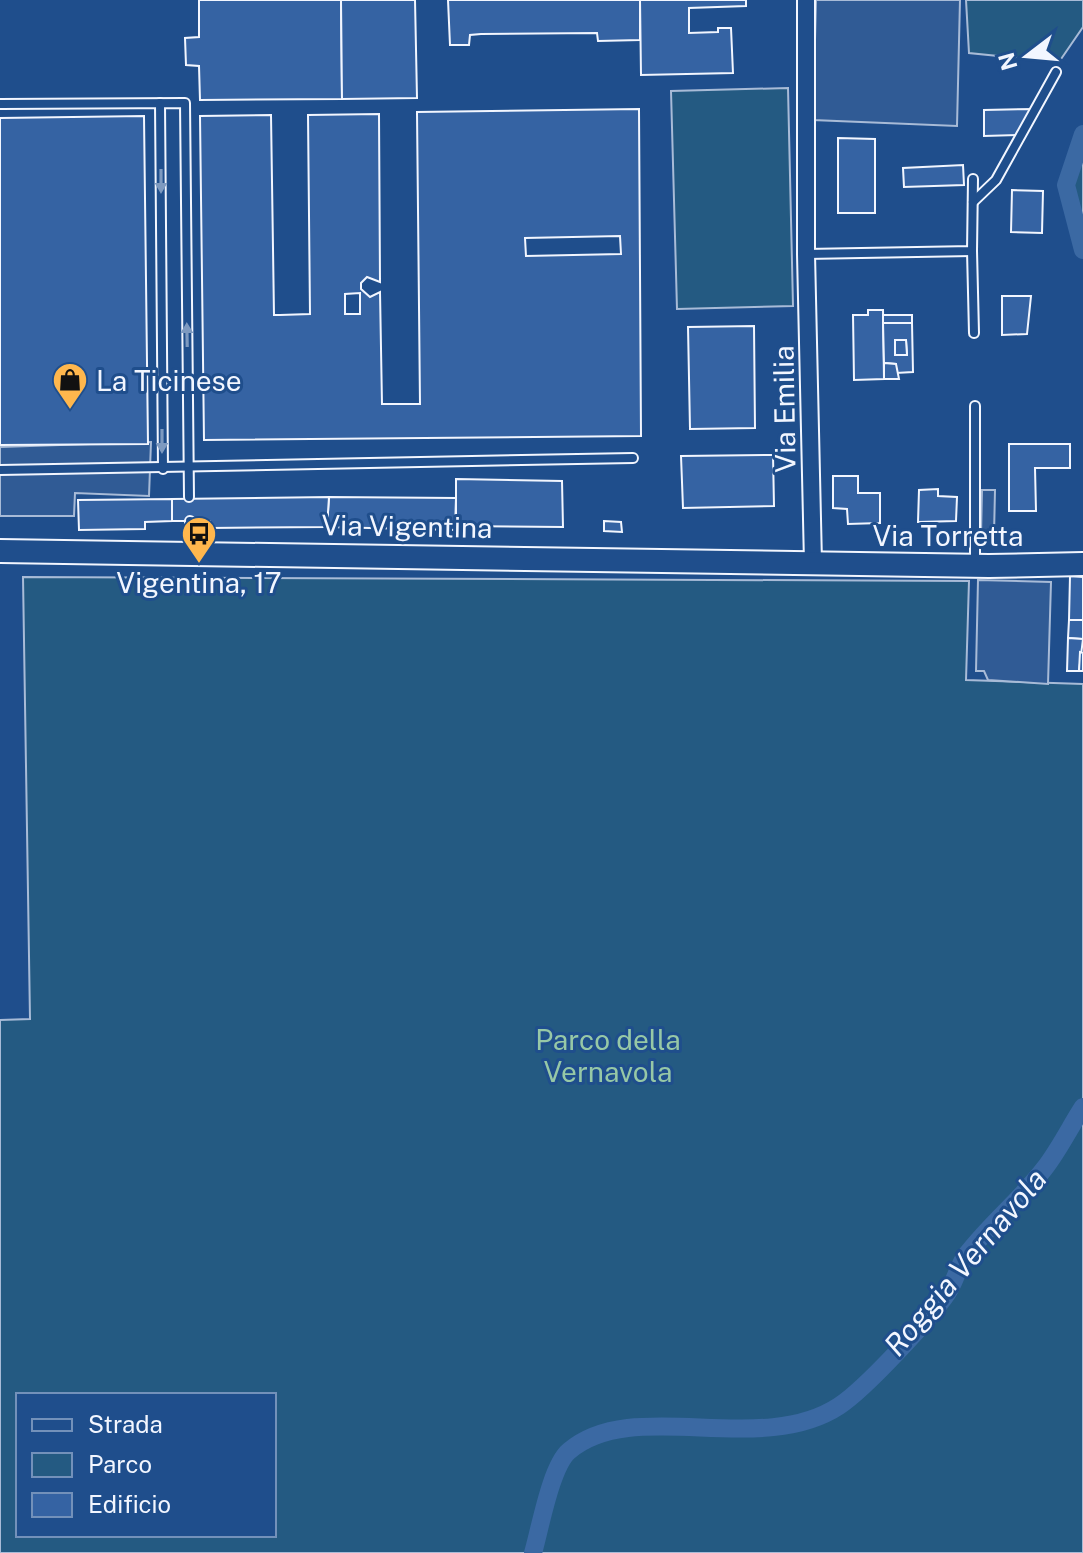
<svg xmlns="http://www.w3.org/2000/svg" width="1083" height="1553" viewBox="0 0 1083 1553" font-family="'Public Sans',sans-serif">
<style>
.green{fill:#245a82;stroke:#a8bbd7;stroke-width:2;fill-rule:evenodd}
.parking{fill:#305b95;stroke:#a8bbd7;stroke-width:2}
.lines{fill:none;stroke-linecap:round;stroke-linejoin:round}
.canal{stroke:#3b69a3;stroke-width:18}
.building{fill:#3563a3;stroke:#f2f6ff;stroke-width:2;fill-rule:evenodd}
.lane-casing{stroke:#f2f6ff;stroke-width:12}
.street-casing{stroke:#f2f6ff;stroke-width:20}
.secondary-casing{stroke:#f2f6ff;stroke-width:26}
.lane{stroke:#1f4e8c;stroke-width:8}
.street{stroke:#1f4e8c;stroke-width:16}
.secondary{stroke:#1f4e8c;stroke-width:22}
.oneway{fill:#7e9ac0}
.labels{text-anchor:middle;dominant-baseline:central;stroke-width:6;stroke-linejoin:round;paint-order:stroke}
.poi-label{font-size:28px;fill:#f2f6ff;stroke:#1f4e8c;text-anchor:start}
.street-label{font-size:28px;fill:#f2f6ff;stroke:#1f4e8c}
.park-label{font-size:28px;fill:#97c8a6;stroke:#1f4e8c}
.water-label{font-size:30px;font-style:italic;fill:#f2f6ff;stroke:#1f4e8c}
</style>
<rect width="100%" height="100%" fill="#1f4e8c"/>
<g class="green">
<polygon points="966,0 1083,0 1083,27 1059,62 969,53"/>
<polygon points="788,88 793,306 677,309 671,91"/>
<polygon points="1083,136 1083,230 1071,184"/>
<path d="M23,577l946,4 -3,99 117,4v869h-1083v-533l30,-1zM18,1395h256v140h-256z"/>
</g>
<g class="parking">
<polygon points="816,0 960,0 957,126 813,120"/>
<polygon points="151,442 149,496 75,493 74,516 0,516 0,447"/>
<polygon points="982,490 995,490 994,535 981,535"/>
<polygon points="978,580 1051,582 1048,684 988,680 984,671 976,671"/>
</g>
<g class="lines">
<g class="canal">
<polyline points="1083,134 1066,185 1083,250"/>
<path d="M533,1553c7,-24 18,-87 36,-102 64,-55 191,7 270,-45 26,-17 92,-88 109,-114 8,-12 10,-27 19,-38 23,-30 54,-55 77,-85 15,-19 26,-42 39,-62"/>
</g>
</g>
<g class="building">
<polygon points="199,0 341,0 342,99 200,100 199,66 186,65 185,38 199,37"/>
<polygon points="341,0 415,0 417,98 342,99"/>
<polygon points="448,0 640,0 640,40 598,41 597,33 481,34 470,35 469,45 450,45"/>
<polygon points="640,0 746,0 746,6 689,8 689,33 718,32 718,28 731,28 733,73 641,75"/>
<path d="M639,109l2,327 -437,4 -4,-324 71,-1 3,200h6l30,-1 -2,-199 71,-1 1,168 -13,-5 -6,6v6l9,8 10,-5 2,112h38l-3,-292zM620,236l1,18 -95,2 -1,-18zM360,293v21h-15v-20z"/>
<polygon points="1034,109 1019,135 984,136 984,110"/>
<polygon points="144,116 148,444 0,445 0,118"/>
<polygon points="838,138 875,139 875,213 838,213"/>
<polygon points="963,165 964,185 904,187 903,168"/>
<polygon points="1012,190 1043,191 1042,233 1011,232"/>
<polygon points="1002,296 1031,296 1027,334 1002,335"/>
<polygon points="868,310 883,310 884,379 854,380 853,315 868,315"/>
<rect x="883" y="315" width="29" height="8"/>
<path d="M883,323h29l1,49 -17,1v-9l-12,-1zM895,340h11l1,15h-12z"/>
<polygon points="754,326 755,428 690,429 688,327"/>
<polygon points="895,340 906,340 907,355 895,355"/>
<polygon points="884,363 896,364 899,379 884,379"/>
<polygon points="1009,444 1070,444 1070,468 1035,468 1036,511 1009,511"/>
<polygon points="773,455 774,506 683,508 681,456"/>
<polygon points="833,476 858,476 858,493 880,493 880,523 848,524 847,509 833,508"/>
<polygon points="456,479 562,481 563,527 456,526"/>
<polygon points="938,489 938,496 957,497 956,521 918,522 919,490"/>
<polygon points="329,497 456,498 455,530 327,527"/>
<polygon points="329,497 327,527 210,528 210,521 172,521 172,499"/>
<polygon points="172,499 172,521 145,522 145,529 79,530 78,500"/>
<polygon points="604,521 621,522 622,532 604,531"/>
<polygon points="1070,576 1083,577 1083,620 1069,620"/>
<polygon points="1069,620 1083,620 1083,639 1068,638"/>
<polygon points="1068,638 1083,639 1079,671 1067,671"/>
<polygon points="1080,652 1083,653 1083,671 1079,671"/>
</g>
<g class="lines">
<defs>
<g id="lane">
<polyline points="160,103 163,469"/>
<polyline points="0,104 185,103 189,497"/>
<polyline points="973,202 996,180 1056,72"/>
<polyline points="972,251 974,333"/>
<polyline points="806,254 972,251 973,179"/>
<polyline points="975,406 975,565"/>
<polyline points="0,470 633,458"/>
<polyline points="190,521 191,552"/>
</g>
<polyline id="street" points="806,0 806,254 813,563"/>
<polyline id="secondary" points="0,551 989,566 1083,564"/>
</defs>
<use href="#lane" class="lane-casing"/>
<use href="#street" class="street-casing"/>
<use href="#secondary" class="secondary-casing"/>
<use href="#lane" class="lane"/>
<use href="#street" class="street"/>
<use href="#secondary" class="secondary"/>
</g>
<defs><path id="oneway-solid" d="M-6-.8H1V-3.2L6.5 0L1 3.2V.8H-6Z" transform="scale(2)"/></defs>
<g class="oneway">
<use href="#oneway-solid" transform="translate(161 181) rotate(90)"/>
<use href="#oneway-solid" transform="translate(187 335) rotate(-91)"/>
<use href="#oneway-solid" transform="translate(162 441) rotate(90)"/>
</g>
<defs>
<symbol id="shop-pin" viewBox="-11 -11 22 30"><path d="M0 17L-7.5 6A9.5 9.5 0 1 1 7.5 6Z" fill="#ffb74d" stroke="#1f4e8c"/><path d="M-5-2.5h2.3a2.7 3.5 0 0 1 5.4 0H5L5.5 6h-11ZM-1.5-2.5h3a1.5 2.3 0 0 0-3 0Z" fill="#111"/></symbol>
<symbol id="bus-pin" viewBox="-11 -11 22 30"><path d="M0 17L-7.5 6A9.5 9.5 0 1 1 7.5 6Z" fill="#ffb74d" stroke="#1f4e8c"/><path d="M-5-6H5V4H4V6H2V4H-2V6H-4V4H-5ZM-3.5-4V0h7V-4ZM-3.5 1.2v1.5H-2V1.2ZM2 1.2v1.5H3.5V1.2Z" fill="#111"/></symbol>
</defs>
<g fill-rule="evenodd">
<use href="#shop-pin" x="50" y="360" width="40" height="54"/>
<use href="#bus-pin" x="179" y="514" width="40" height="54"/>
</g>
<g class="labels">
<g class="poi-label">
<text x="96" y="380">La Ticinese</text>
<text x="199" y="582" text-anchor="middle">Vigentina, 17</text>
</g>
<g class="street-label">
<text transform="translate(784 409) rotate(-91)">Via Emilia</text>
<text transform="translate(407 526) rotate(1)">Via Vigentina</text>
<text x="948" y="535">Via Torretta</text>
</g>
<g class="park-label">
<text x="608" y="1039">Parco della<tspan x="608" dy="32">Vernavola</tspan></text>
</g>
<g class="water-label">
<text transform="translate(965 1262) rotate(-50)">Roggia Vernavola</text>
</g>
</g>
<rect x="16" y="1393" width="260" height="144" fill="#1f4e8c" stroke="#7391ba" stroke-width="2"/>
<rect x="32" y="1419" width="40" height="12" fill="#1f4e8c" stroke="#7391ba" stroke-width="2"/>
<text x="88" y="1433" font-size="24" fill="#f2f6ff">Strada</text>
<rect x="32" y="1453" width="40" height="24" fill="#245a82" stroke="#7391ba" stroke-width="2"/>
<text x="88" y="1473" font-size="24" fill="#f2f6ff">Parco</text>
<rect x="32" y="1493" width="40" height="24" fill="#3563a3" stroke="#7391ba" stroke-width="2"/>
<text x="88" y="1513" font-size="24" fill="#f2f6ff">Edificio</text>
<g transform="translate(1027 56) rotate(254)" stroke="#1f4e8c" stroke-width="6" paint-order="stroke">
<path d="M0-6L14 30L0 20L-14 30Z" fill="#f2f6ff"/>
<text y="-12" font-size="22" font-weight="bold" text-anchor="middle" fill="#f2f6ff">N</text>
</g>
</svg>
